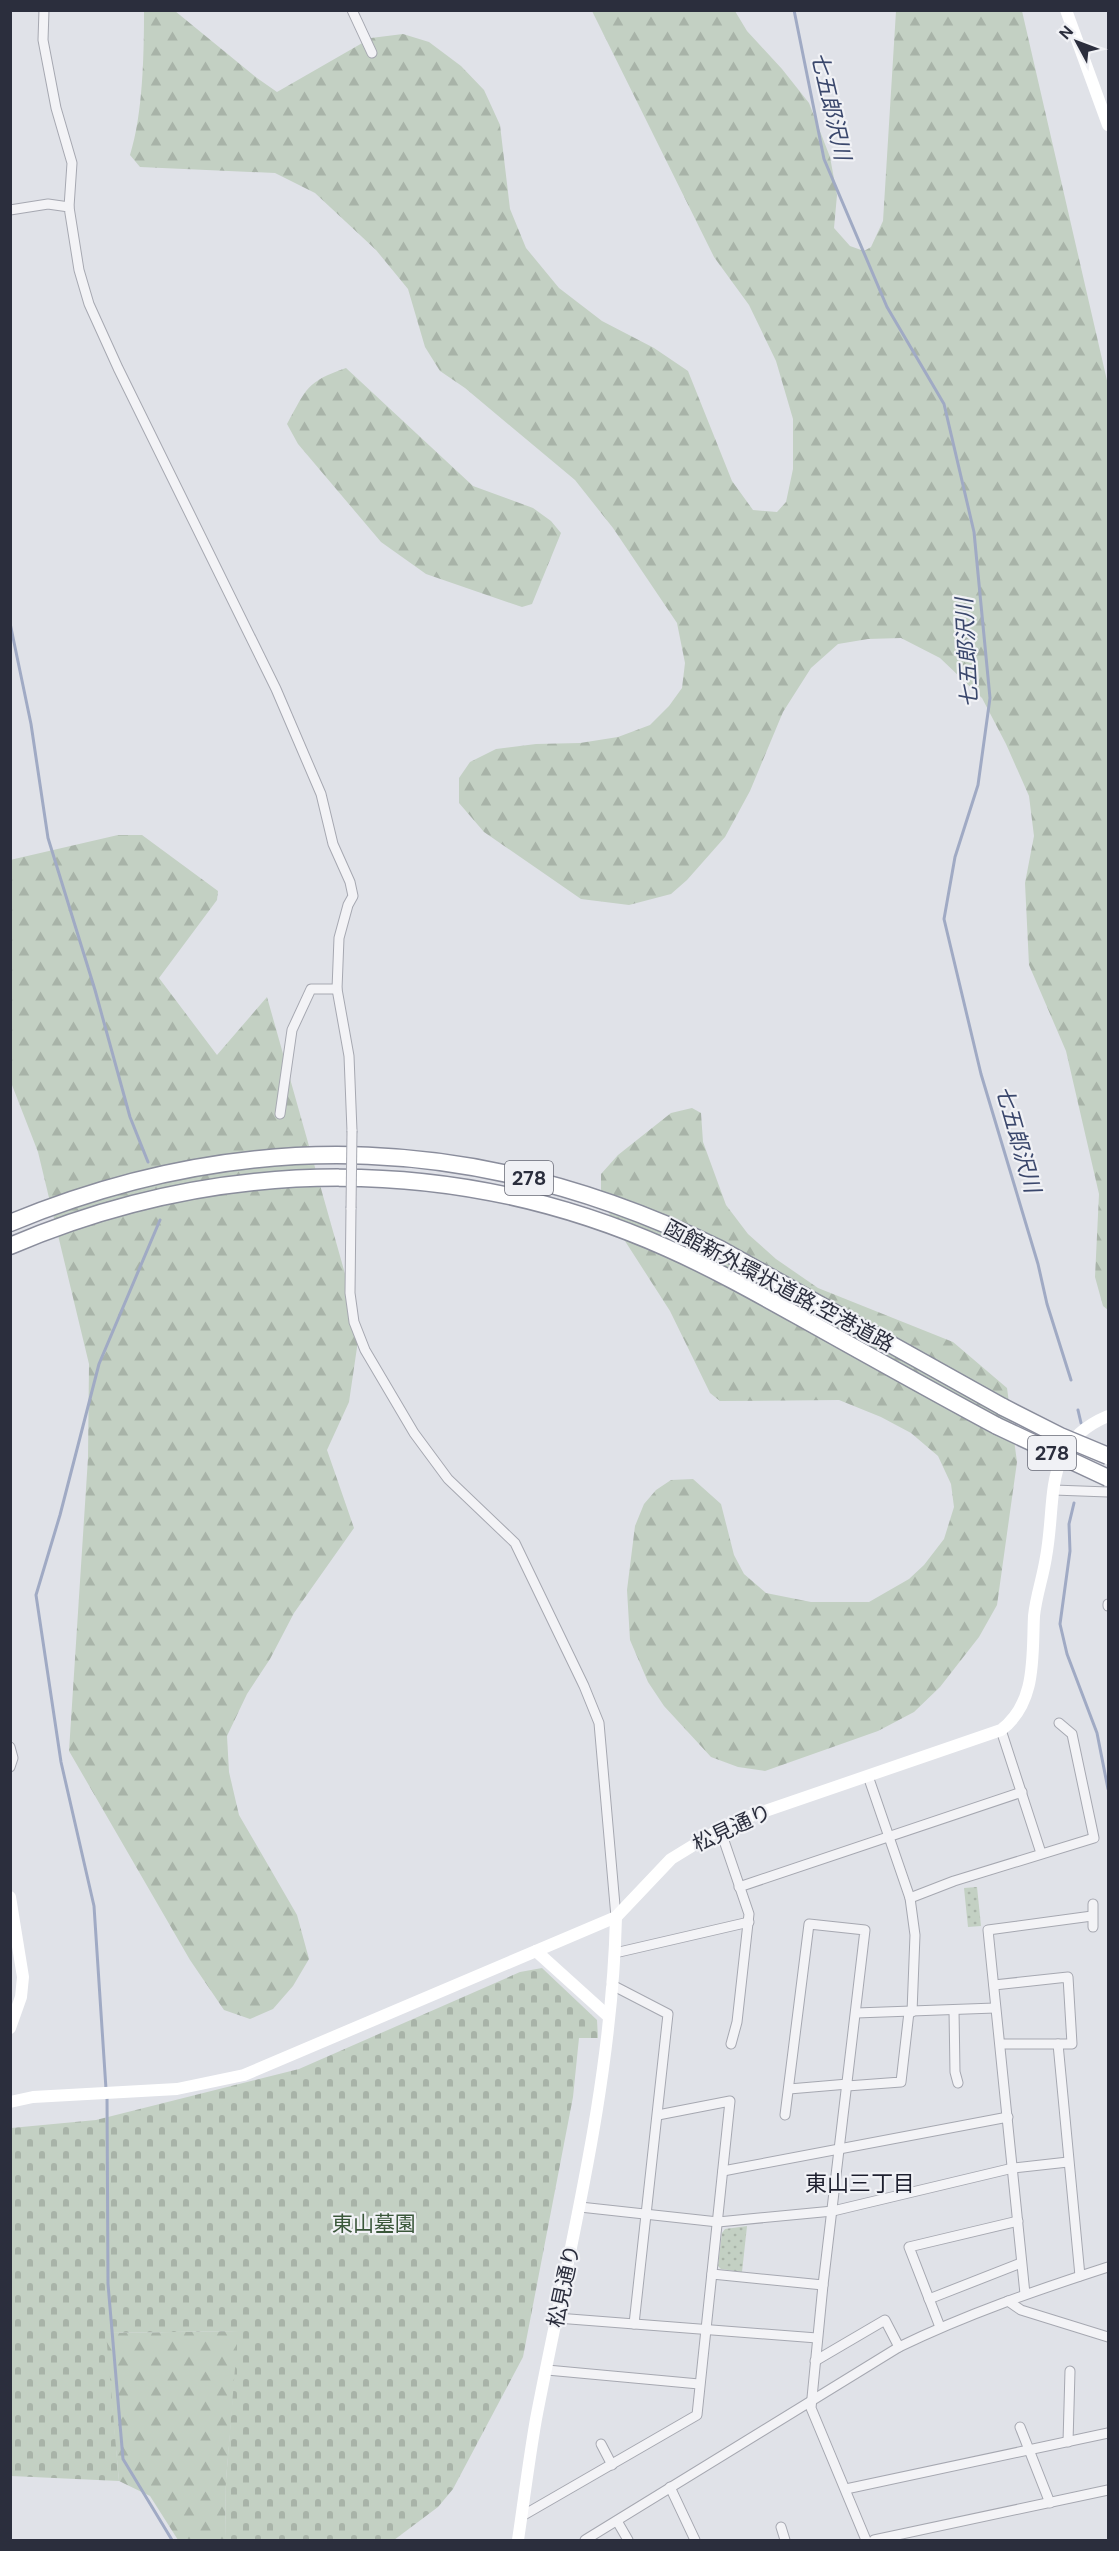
<svg xmlns="http://www.w3.org/2000/svg" width="1119" height="2551" viewBox="0 0 1119 2551" font-family="'DM Sans','Noto Sans JP',sans-serif">
<style>
.forest{fill:url(#forest-firs)}
.cemetery{fill:url(#cemetery-stones)}
.park{fill:url(#park-dots)}
.lines{fill:none;stroke-linecap:round;stroke-linejoin:round}
.stream{stroke:#a0aac4;stroke-width:3}
.street-casing{stroke:#a6a8b1;stroke-width:11}
.highway-casing{stroke:#8a8d9c;stroke-width:19}
.street{stroke:#f3f3f6;stroke-width:9}
.secondary{stroke:#fff;stroke-width:12}
.highway{stroke:#fff;stroke-width:16}
.street-bridge-casing{stroke:#a6a8b1;stroke-width:11;stroke-linecap:butt}
.highway-bridge-casing{stroke:#8a8d9c;stroke-width:19;stroke-linecap:butt}
.street-bridge{stroke:#f3f3f6;stroke-width:9}
.highway-bridge{stroke:#fff;stroke-width:16}
.labels{text-anchor:middle;dominant-baseline:central;stroke-width:4.5;stroke-linejoin:round;paint-order:stroke}
.shield{fill:#f0f1f5;stroke:#666874;stroke-width:1.5}
.shield-label{font-size:20px;font-weight:bold;fill:#2b2e3d}
.street-label{font-size:21px;fill:#2b2e3d;stroke:#f0f1f5}
.park-label{font-size:21px;fill:#3a573a;stroke:#f0f1f5}
.water-label{font-size:22px;font-style:italic;fill:#3a476c;stroke:#f0f1f5}
.neighbourhood-label{font-size:22px;fill:#1d1f2e;stroke:#f0f1f5}
</style>
<defs>
<pattern id="forest-firs" width="22" height="20" patternUnits="userSpaceOnUse" patternTransform="scale(1.5)"><rect width="22" height="20" fill="#c3d0c3"/><path d="M5 1l3.5 6h-7zM16 11l3.5 6h-7z" fill="#a8b3a8"/></pattern>
<pattern id="cemetery-stones" width="16" height="16" patternUnits="userSpaceOnUse" patternTransform="scale(1.5)"><rect width="16" height="16" fill="#c3d0c3"/><path d="M2 7V4a2 2 0 0 1 4 0v3zM10 15v-3a2 2 0 0 1 4 0v3z" fill="#a8b3a8"/></pattern>
<pattern id="park-dots" width="8" height="8" patternUnits="userSpaceOnUse" patternTransform="scale(1.5)"><rect width="8" height="8" fill="#c3d0c3"/><path d="M2 2h.1M6 6h.1" fill="none" stroke="#a8b3a8" stroke-width="1.8" stroke-linecap="round"/></pattern>
</defs>
<rect width="100%" height="100%" fill="#e0e2e8"/>
<g class="forest">
<path d="M144,11h31l82,67 20,14 94,-54 32,-4 26,8 32,24 23,24 16,35 10,84 16,39 33,40 43,33 52,27 34,23 44,110 21,29 24,2 9,-10 7,-33v-50l-17,-58 -27,-56 -35,-48 -122,-246h143l12,20 35,38 27,34 21,54 7,38 -3,33 16,18 14,5 7,-4 12,-26 13,-210h126l86,374v925l-5,-4 -8,-29 4,-83 -33,-143 -37,-86 -4,-82 9,-47 -5,-40 -23,-52 -24,-46 -42,-40 -39,-20 -33,1 -30,5 -27,24 -28,44 -33,79 -25,46 -38,43 -16,14 -42,11 -48,-6 -97,-67 -25,-29v-25l11,-16 26,-13 40,-5 44,-1 38,-6 32,-12 19,-19 13,-18 3,-25 -8,-40 -64,-95 -38,-48 -110,-92 -25,-17 -15,-24 -17,-58 -32,-39 -61,-57 -40,-20 -135,-6 -10,-12c13,-41 14,-101 14,-144z"/>
<path d="M346,368l127,118 60,22 18,13 10,12 -29,71 -10,3 -96,-33 -45,-32 -83,-98 -11,-20c20,-36 19,-42 59,-56z"/>
<polygon points="118,835 142,835 218,891 217,900 159,978 217,1055 267,997 360,1327 349,1402 327,1450 354,1528 294,1613 270,1659 247,1694 227,1736 229,1772 239,1815 297,1915 309,1959 293,1986 273,2009 250,2019 224,2010 190,1960 69,1751 88,1458 89,1364 38,1152 12,1085 10,860"/>
<polygon points="692,1108 701,1113 703,1142 726,1205 748,1234 776,1259 818,1288 953,1342 1007,1388 1017,1462 997,1605 979,1637 940,1687 914,1712 878,1731 765,1771 738,1767 711,1757 664,1706 648,1682 630,1640 627,1590 635,1526 644,1504 656,1490 671,1480 693,1479 721,1504 734,1555 744,1574 766,1593 811,1602 869,1602 909,1579 924,1565 944,1539 954,1507 951,1484 938,1456 911,1433 881,1417 839,1400 720,1401 710,1393 670,1311 616,1227 601,1197 601,1174 618,1155 671,1113"/>
<polygon points="239,2331 226,2480 225,2540 178,2540 150,2496 119,2481 105,2333"/>
</g>
<polygon class="cemetery" points="542,1968 597,2020 598,2038 579,2038 573,2097 523,2357 453,2489 438,2507 394,2540 225,2540 226,2480 238,2331 106,2333 119,2481 11,2476 11,2128 96,2120 299,2069 520,1972"/>
<g class="park">
<polygon points="977,1887 981,1926 968,1927 964,1888"/>
<polygon points="747,2226 742,2272 721,2269 718,2266 722,2233 725,2229"/>
</g>
<g class="lines">
<g class="stream">
<polyline points="794,10 824,159 887,307 944,404 974,532 990,698 978,785 955,857 944,919 981,1074 1038,1264 1047,1304 1071,1380"/>
<polyline points="10,623 31,724 48,838 95,990 130,1117 148,1162"/>
<polyline points="1078,1410 1081,1423"/>
<polyline points="1074,1503 1069,1524 1070,1551 1060,1624 1067,1654 1097,1733 1108,1789"/>
<polyline points="106,2089 94,1906 61,1762 36,1595 60,1515 99,1364 160,1220"/>
<polyline points="107,2095 108,2284 123,2459 172,2540"/>
</g>
<defs>
<g id="street">
<polyline points="44,10 43,40 56,108 72,163 69,207"/>
<polyline points="352,10 372,53"/>
<polyline points="10,210 48,204 69,207 79,270 89,304 118,368 276,689 321,794 333,844 350,882 353,896 348,905 339,938 337,989 349,1056 352,1131"/>
<polyline points="280,1114 292,1030 311,989 337,989"/>
<polyline points="351,1208 350,1293 354,1322 365,1350 414,1433 448,1479 515,1543 584,1686 599,1723 616,1917"/>
<polyline points="1054,1490 1108,1492"/>
<polyline points="1108,1604 1108,1606"/>
<polyline points="1001,1730 1041,1853"/>
<polyline points="10,1747 13,1758 10,1767"/>
<polyline points="868,1776 910,1898 915,1935 912,2012"/>
<polyline points="720,1829 749,1914 737,2022 731,2044"/>
<polyline points="739,1887 1022,1792"/>
<polyline points="910,1898 954,1881 1094,1838 1072,1734 1059,1723"/>
<polyline points="1093,1904 1093,1927"/>
<polyline points="615,1953 749,1922"/>
<polyline points="612,1985 668,2014 634,2324"/>
<polyline points="994,1985 1068,1977 1072,2044 1001,2044"/>
<polyline points="954,2010 955,2072 958,2083"/>
<polyline points="856,2013 995,2008"/>
<polyline points="1058,2044 1080,2276"/>
<polyline points="847,2086 901,2082 909,2012"/>
<polyline points="789,2089 848,2084"/>
<polyline points="785,2115 809,1924 865,1930 823,2285 811,2408 866,2540"/>
<polyline points="723,2171 1008,2117"/>
<polyline points="580,2207 718,2222 833,2211 1013,2168 1068,2162"/>
<polyline points="712,2274 823,2285"/>
<polyline points="1025,2294 988,1930 1092,1916"/>
<polyline points="929,2299 1021,2263"/>
<polyline points="1008,2301 1021,2310 1108,2337"/>
<polyline points="557,2318 817,2338"/>
<polyline points="940,2327 909,2247 1018,2221"/>
<polyline points="815,2361 885,2320 899,2347"/>
<polyline points="547,2370 699,2384"/>
<polyline points="1020,2427 1050,2503"/>
<polyline points="1068,2442 1070,2371"/>
<polyline points="601,2444 612,2465"/>
<polyline points="670,2487 695,2540"/>
<polyline points="846,2489 1108,2433"/>
<polyline points="522,2516 697,2415 730,2101 658,2115"/>
<polyline points="617,2521 628,2540"/>
<polyline points="781,2527 785,2540"/>
<path d="M585,2540l314,-193c68,-33 138,-57 209,-80"/>
<polyline points="874,2540 1108,2490"/>
</g>
<g id="highway">
<path d="M10,1223c242,-100 476,-88 710,26l283,158"/>
<path d="M10,1246c213,-91 446,-92 657,2 45,20 88,44 131,68 66,37 132,74 199,110"/>
</g>
</defs>
<use href="#street" class="street-casing"/>
<use href="#highway" class="highway-casing"/>
<use href="#street" class="street"/>
<g class="secondary">
<polyline points="1066,10 1108,125"/>
<polyline points="10,1897 23,1977 21,1997 10,2028"/>
<polyline points="536,1951 608,2016"/>
<polyline points="10,2102 33,2097 177,2089 244,2075 616,1917"/>
<path d="M518,2540c6,-40 11,-81 18,-121 32,-167 76,-332 80,-502l55,-58 49,-30 22,-10 259,-89c36,-27 31,-74 33,-114 2,-20 9,-39 12,-59 11,-59 -5,-113 62,-141"/>
</g>
<use href="#highway" class="highway"/>
<defs>
<polyline id="street-bridge" points="351,1208 352,1131"/>
<g id="highway-bridge">
<polyline points="1003,1407 1060,1436 1108,1456"/>
<polyline points="997,1426 1108,1478"/>
</g>
</defs>
<use href="#street-bridge" class="street-bridge-casing"/>
<use href="#highway-bridge" class="highway-bridge-casing"/>
<use href="#street-bridge" class="street-bridge"/>
<use href="#highway-bridge" class="highway-bridge"/>
</g>
<g class="labels">
<g class="shield">
<rect x="505" y="1161" width="48" height="34" rx="4.5"/>
<rect x="1028" y="1436" width="48" height="34" rx="4.5"/>
</g>
<g class="shield-label">
<text x="529" y="1178">278</text>
<text x="1052" y="1453">278</text>
</g>
<g class="street-label">
<text transform="translate(779 1286) rotate(28)">函館新外環状道路;空港道路</text>
<text transform="translate(732 1828) rotate(-25)">松見通り</text>
<text transform="translate(564 2286) rotate(-78)">松見通り</text>
</g>
<g class="park-label">
<text x="374" y="2224">東山墓園</text>
</g>
<g class="water-label">
<text transform="translate(831 106) rotate(77)">七五郎沢川</text>
<text transform="translate(967 653) rotate(-93)">七五郎沢川</text>
<text transform="translate(1018 1139) rotate(74)">七五郎沢川</text>
</g>
<g class="neighbourhood-label">
<text x="860" y="2183">東山三丁目</text>
</g>
</g>
<rect width="1119" height="2551" fill="none" stroke="#2b2e3d" stroke-width="24"/>
<g transform="translate(1077 42) rotate(311)" stroke="#f0f1f5" stroke-width="4.5" paint-order="stroke">
<path d="M0-4.5L10 22L0 15L-10 22Z" fill="#2b2e3d"/>
<text y="-9" font-size="16" font-weight="bold" text-anchor="middle" fill="#2b2e3d">N</text>
</g>
</svg>
